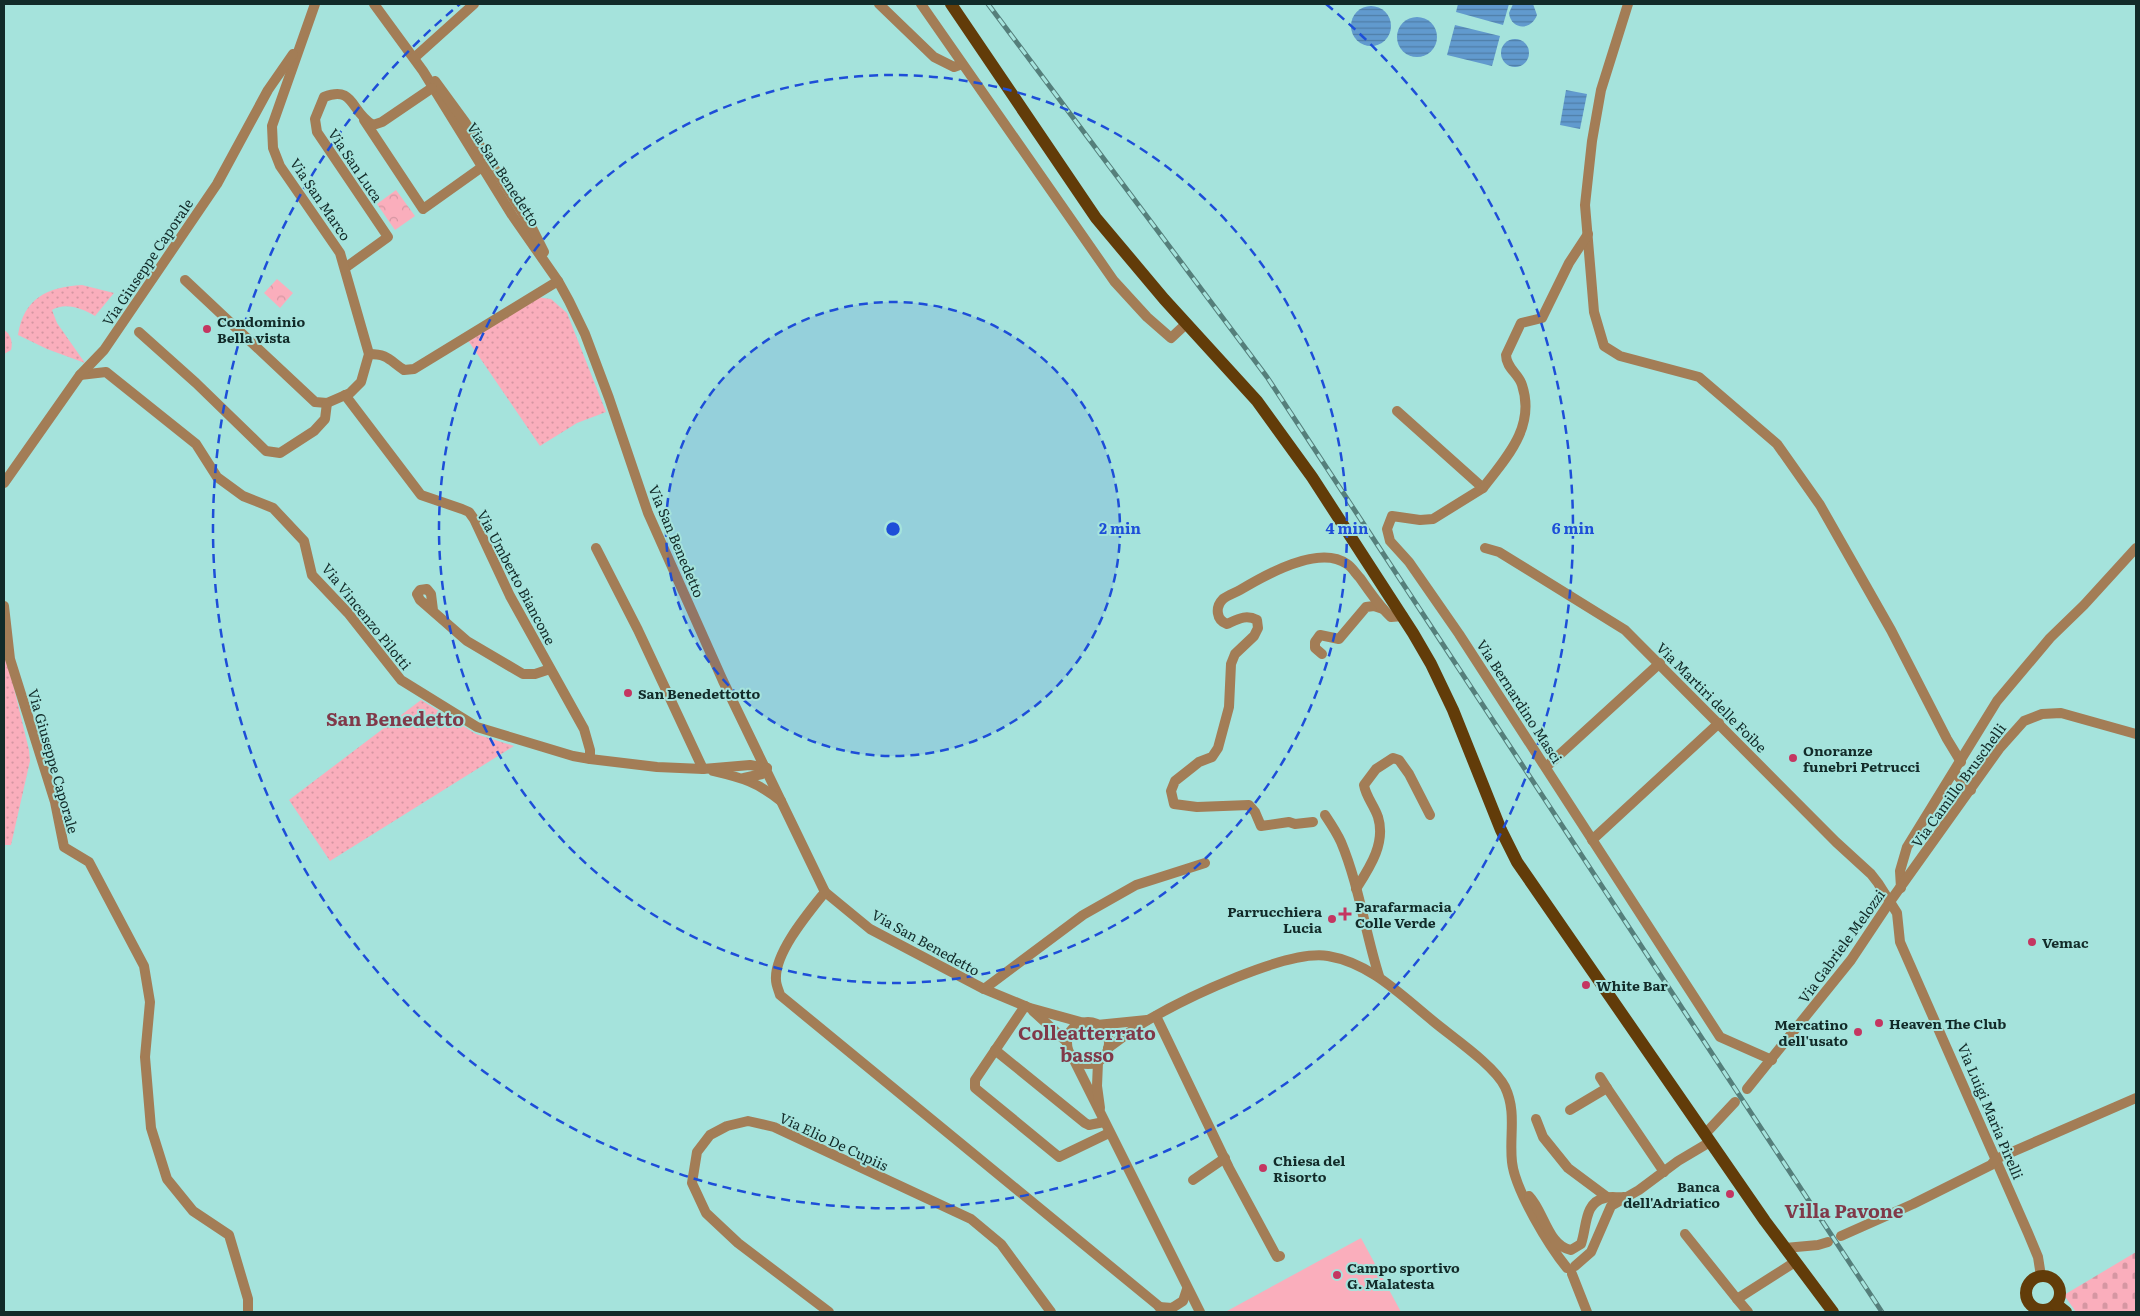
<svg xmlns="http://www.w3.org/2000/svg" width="2140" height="1316" viewBox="0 0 2140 1316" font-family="Literata,serif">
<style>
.grass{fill:url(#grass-dots)}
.cemetery{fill:url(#cemetery-stones)}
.park{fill:url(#park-crowns)}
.garden{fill:#faaebc}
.water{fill:url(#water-rules)}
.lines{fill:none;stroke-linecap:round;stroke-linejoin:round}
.minor{stroke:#a37d56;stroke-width:10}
.major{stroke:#623c09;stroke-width:12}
.rail-casing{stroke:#557f7b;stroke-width:5}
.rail{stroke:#a5e3dc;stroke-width:3;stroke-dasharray:9;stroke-linecap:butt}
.ring{fill:none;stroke:#1d4ed8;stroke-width:2.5;stroke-dasharray:9 6}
.poi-dot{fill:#c43661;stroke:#a5e3dc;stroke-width:2}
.labels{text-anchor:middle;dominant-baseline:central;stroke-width:4;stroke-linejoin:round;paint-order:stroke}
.street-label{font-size:14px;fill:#122b29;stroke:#a5e3dc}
.poi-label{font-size:14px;font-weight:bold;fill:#122b29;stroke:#a5e3dc;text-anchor:start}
.district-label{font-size:19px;font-weight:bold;fill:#803949;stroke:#a5e3dc}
.centre{fill:#1d4ed8;stroke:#a5e3dc;stroke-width:2.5}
.ring-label{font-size:15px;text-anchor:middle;font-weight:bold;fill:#1d4ed8;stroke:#a5e3dc;stroke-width:4;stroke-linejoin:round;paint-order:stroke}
</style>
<defs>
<pattern id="grass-dots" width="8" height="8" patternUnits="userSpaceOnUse" patternTransform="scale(1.25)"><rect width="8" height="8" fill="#faaebc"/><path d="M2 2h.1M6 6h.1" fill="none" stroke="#d596a2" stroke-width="1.8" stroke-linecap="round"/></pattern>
<pattern id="cemetery-stones" width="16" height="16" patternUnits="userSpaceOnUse" patternTransform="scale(1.25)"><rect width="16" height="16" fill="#faaebc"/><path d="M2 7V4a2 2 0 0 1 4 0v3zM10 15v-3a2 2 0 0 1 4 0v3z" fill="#d596a2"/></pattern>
<pattern id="park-crowns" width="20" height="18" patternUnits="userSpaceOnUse" patternTransform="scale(1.25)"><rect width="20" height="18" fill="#faaebc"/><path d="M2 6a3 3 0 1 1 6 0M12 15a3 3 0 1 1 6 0" fill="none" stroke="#d596a2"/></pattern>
<pattern id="water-rules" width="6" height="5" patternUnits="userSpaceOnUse" patternTransform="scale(1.25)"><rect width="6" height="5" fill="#619ace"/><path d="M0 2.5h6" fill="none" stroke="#4f7ea7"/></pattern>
</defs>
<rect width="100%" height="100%" fill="#a5e3dc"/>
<g class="grass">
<path d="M82,285l32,8 -19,23c-13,-8 -30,-14 -43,-6l5,13 28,40 -38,-14 -29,-14c6,-37 29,-48 64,-50z"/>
<polygon points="536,297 551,299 567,313 606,412 577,423 540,446 467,339"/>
<path d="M4,330c7,4 9,13 7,20l-7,4z"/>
<polygon points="4,634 13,684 29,750 30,761 11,845 4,845"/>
<polygon points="421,700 476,734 514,746 330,861 289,800"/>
</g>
<polygon class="cemetery" points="2136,1252 2136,1312 2076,1312 2064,1295"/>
<g class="park">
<polygon points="396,190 415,216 395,230 377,204"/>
<polygon points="277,279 293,293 280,308 264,293"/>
</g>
<polygon class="garden" points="1361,1238 1401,1312 1227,1312 1227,1311"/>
<g class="water">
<polygon points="1458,4 1509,4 1503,25 1456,12"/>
<path d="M1513,4h20l4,11c-6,16 -26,15 -28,-2z"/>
<circle cx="1371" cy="26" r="20"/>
<circle cx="1417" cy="37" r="20"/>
<polygon points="1455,25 1500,36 1492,66 1447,55"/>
<circle cx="1515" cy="53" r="14"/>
<polygon points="1566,90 1587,94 1580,129 1560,125"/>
</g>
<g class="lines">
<g class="minor">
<polyline points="374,4 423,71 512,215 558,281 569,301 585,334 609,398 648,513 723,681 825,892 870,929 984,989 1030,1008 1084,1023"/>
<polyline points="879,4 934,57 954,67 962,64"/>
<polyline points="921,4 1114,281 1147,317 1171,338 1186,324"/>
<polyline points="1628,4 1601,90 1592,141 1585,205 1594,312 1604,346 1620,356 1699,377 1777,444 1820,505 1891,630 1947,739 1961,762"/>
<polyline points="414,58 474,4"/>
<polyline points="435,81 465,122 532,228 544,252"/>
<polyline points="364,120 423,209 482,167"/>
<path d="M345,268l43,-31 -71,-105 -2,-13 9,-22c31,-12 26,15 49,28l9,-3 50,-34"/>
<polyline points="185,280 315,402 327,403 350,393 361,382 369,354 340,253 280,166 273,148 272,126 315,4"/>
<polyline points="139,332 196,383 266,451 280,453 314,431 325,419 327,403"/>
<path d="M369,354c19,0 20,6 35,16l10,-1 144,-88"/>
<polyline points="80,375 106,372 196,444 217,477 243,496 273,508 304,541 312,575 348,613 401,680 477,727 573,756 590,759 657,767 703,769 750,765 767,768"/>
<polyline points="345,395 421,495 462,509 469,512 474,519 510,596 584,729 590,750 590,759"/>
<polyline points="1397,411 1483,488 1433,519 1420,520 1392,516 1387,529 1390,541 1409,562 1459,634 1720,1037 1772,1060"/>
<polyline points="4,483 80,375 104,350 217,184 268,90 293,54"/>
<path d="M1483,488c23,-30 53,-61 39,-103 -3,-11 -16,-17 -16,-30l15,-32 21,-5 27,-55 19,-29"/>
<polyline points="596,548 638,630 703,769"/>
<polyline points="1485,548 1499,552 1625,630 1836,842 1871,874 1878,883 1897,913 1900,942 2028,1233 2038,1257 2041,1276"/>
<polyline points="4,606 10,659 55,802 64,847 89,862 144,966 150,1002 145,1057 151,1128 167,1179 193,1211 229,1235 248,1299 248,1312"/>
<polyline points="433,610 431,594 427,589 420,590 417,594 420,600 467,641 523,674 535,674 550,669"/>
<polyline points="1322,654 1315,648 1315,642 1320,635 1339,639 1366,607 1374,606 1383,609"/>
<polyline points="1546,767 1660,663"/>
<path d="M713,771c30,7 44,11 68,30"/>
<polyline points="1954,772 1971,790"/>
<polyline points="744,778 762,774 767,768"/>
<path d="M1325,815c6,9 12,18 16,27 18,43 24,90 38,134"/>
<path d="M1313,822l-18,2 -6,-2 -28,4 -6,-14 -6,-7 -52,2 -23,-3 -3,-13 4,-10 24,-19 13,-5 6,-9 11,-41 2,-43 4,-10 19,-18 4,-8 -1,-8c-11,-6 -19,-1 -30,4 -11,-4 -12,-17 -4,-25 5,-4 12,-6 17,-9 25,-15 79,-46 107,-26 5,3 9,10 13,14 10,14 19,28 31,39l12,-1"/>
<polyline points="1592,840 1719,723"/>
<polyline points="1901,888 1900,871 1907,847 1997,701 2050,638 2084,605 2136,548"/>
<path d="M1356,889c14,-22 30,-46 22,-72 -4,-12 -12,-20 -14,-32l12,-16 17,-11 6,2 10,14 21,41"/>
<path d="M825,892c-16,20 -51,61 -49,88 0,5 3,11 4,15l386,317"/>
<polyline points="984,989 1083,915 1136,885 1205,863"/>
<polyline points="1025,1006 975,1080 975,1088 1059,1157 1109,1133"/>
<polyline points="1033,1011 1067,1042"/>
<polyline points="1156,1016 1229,1168 1277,1257 1280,1256"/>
<circle cx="1088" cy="1043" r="21"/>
<polyline points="1097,1025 1147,1020"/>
<path d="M1108,1048c13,-9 26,-20 40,-28 38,-22 139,-71 180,-64 42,7 73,39 105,65 19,16 61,44 72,66 12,25 4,49 7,75 3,28 37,84 55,106"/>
<polyline points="995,1050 1085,1123 1089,1125 1104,1122"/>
<polyline points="1073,1058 1200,1312"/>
<polyline points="1098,1062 1097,1086 1100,1108"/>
<polyline points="1600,1077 1607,1088"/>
<polyline points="1747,1089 1851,960 1889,903 1999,749 2024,721 2042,714 2061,713 2136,734"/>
<polyline points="1570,1110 1607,1088 1664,1172"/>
<polyline points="1536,1119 1543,1137 1568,1168 1607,1197"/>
<polyline points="1705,1134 1735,1102"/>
<polyline points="1193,1180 1225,1158"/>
<path d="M1529,1196c15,15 19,50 42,54l10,-6c6,-17 3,-42 24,-46 6,-2 13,0 19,-1"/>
<polyline points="1685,1234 1737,1299"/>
<polyline points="1841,1236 1913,1204 1991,1165 1996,1159 2136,1098"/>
<polyline points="1785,1248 1818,1245 1828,1242"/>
<polyline points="1575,1266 1591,1252 1611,1206 1639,1190 1678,1161 1710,1142"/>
<polyline points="1572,1274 1587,1312"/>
<polyline points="1159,1307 1172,1308 1183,1301 1187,1289"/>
<polyline points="829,1312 738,1243 706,1213 692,1183 697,1152 710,1135 727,1126 748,1121 774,1127 971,1219 1001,1244 1051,1312"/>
<polyline points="1748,1312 1737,1299 1795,1262"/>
</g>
<g class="major">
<polyline points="951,4 1096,218 1164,299 1257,401 1312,477 1413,633 1431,664 1453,710 1501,830 1517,862 1765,1221 1833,1312"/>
<circle cx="2043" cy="1293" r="17"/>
<polyline points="2056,1304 2066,1312"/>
</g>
<defs>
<polyline id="rail" points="988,4 1267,377 1882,1312"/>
</defs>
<use href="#rail" class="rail-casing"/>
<use href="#rail" class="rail"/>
</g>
<circle cx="893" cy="529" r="227" fill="#1d4ed8" fill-opacity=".12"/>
<g class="ring">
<circle cx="893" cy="529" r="227"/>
<circle cx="893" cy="529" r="454"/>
<path d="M1326 4A680 680 0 1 1 460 4"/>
</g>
<g class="poi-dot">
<circle cx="207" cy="329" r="5"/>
<circle cx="628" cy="693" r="5"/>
<circle cx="1793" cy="758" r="5"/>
<path d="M1342.5 906.5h5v5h5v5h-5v5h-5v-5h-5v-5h5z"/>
<circle cx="1332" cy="919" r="5"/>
<circle cx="2032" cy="942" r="5"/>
<circle cx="1586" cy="985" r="5"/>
<circle cx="1879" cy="1023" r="5"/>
<circle cx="1858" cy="1032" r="5"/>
<circle cx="1263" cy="1168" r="5"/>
<circle cx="1730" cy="1194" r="5"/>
<circle cx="1337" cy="1275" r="5"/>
</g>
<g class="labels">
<g class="street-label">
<text transform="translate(356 165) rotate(56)">Via San Luca</text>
<text transform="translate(504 174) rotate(57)">Via San Benedetto</text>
<text transform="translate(321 199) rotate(56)">Via San Marco</text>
<text transform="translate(147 262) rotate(-56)">Via Giuseppe Caporale</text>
<text transform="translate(677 541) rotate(67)">Via San Benedetto</text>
<text transform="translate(517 577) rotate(62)">Via Umberto Biancone</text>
<text transform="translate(367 616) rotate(51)">Via Vincenzo Pilotti</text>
<text transform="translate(1712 697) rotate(45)">Via Martiri delle Foibe</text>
<text transform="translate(1520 701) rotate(57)">Via Bernardino Masci</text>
<text transform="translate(54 761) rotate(74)">Via Giuseppe Caporale</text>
<text transform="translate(1958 785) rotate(-54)">Via Camillo Bruschelli</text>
<text transform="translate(926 942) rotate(29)">Via San Benedetto</text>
<text transform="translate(1841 946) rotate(-54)">Via Gabriele Melozzi</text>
<text transform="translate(1991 1111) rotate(67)">Via Luigi Maria Pirelli</text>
<text transform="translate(834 1141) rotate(25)">Via Elio De Cupiis</text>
</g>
<g class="poi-label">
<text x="217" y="321">Condominio<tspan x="217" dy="16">Bella vista</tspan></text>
<text x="638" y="693">San Benedettotto</text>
<text x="1803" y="750">Onoranze<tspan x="1803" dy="16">funebri Petrucci</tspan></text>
<text x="1355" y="906">Parafarmacia<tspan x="1355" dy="16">Colle Verde</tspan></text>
<text x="1322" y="911" text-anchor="end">Parrucchiera<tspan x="1322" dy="16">Lucia</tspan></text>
<text x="2042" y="942">Vemac</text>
<text x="1596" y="985">White Bar</text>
<text x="1889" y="1023">Heaven The Club</text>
<text x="1848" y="1024" text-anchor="end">Mercatino<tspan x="1848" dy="16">dell'usato</tspan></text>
<text x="1273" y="1160">Chiesa del<tspan x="1273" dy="16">Risorto</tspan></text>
<text x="1720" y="1186" text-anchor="end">Banca<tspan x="1720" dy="16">dell'Adriatico</tspan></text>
<text x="1347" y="1267">Campo sportivo<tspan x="1347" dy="16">G. Malatesta</tspan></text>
</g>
<g class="district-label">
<text x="395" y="718">San Benedetto</text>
<text x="1087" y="1032">Colleatterrato<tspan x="1087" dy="22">basso</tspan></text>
<text x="1844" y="1210">Villa Pavone</text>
</g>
</g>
<circle cx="893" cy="529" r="8" class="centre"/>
<g class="ring-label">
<text x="1120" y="534">2 min</text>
<text x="1347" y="534">4 min</text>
<text x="1573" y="534">6 min</text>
</g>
<rect width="2140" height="1316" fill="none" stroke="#122b29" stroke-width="10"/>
</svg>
